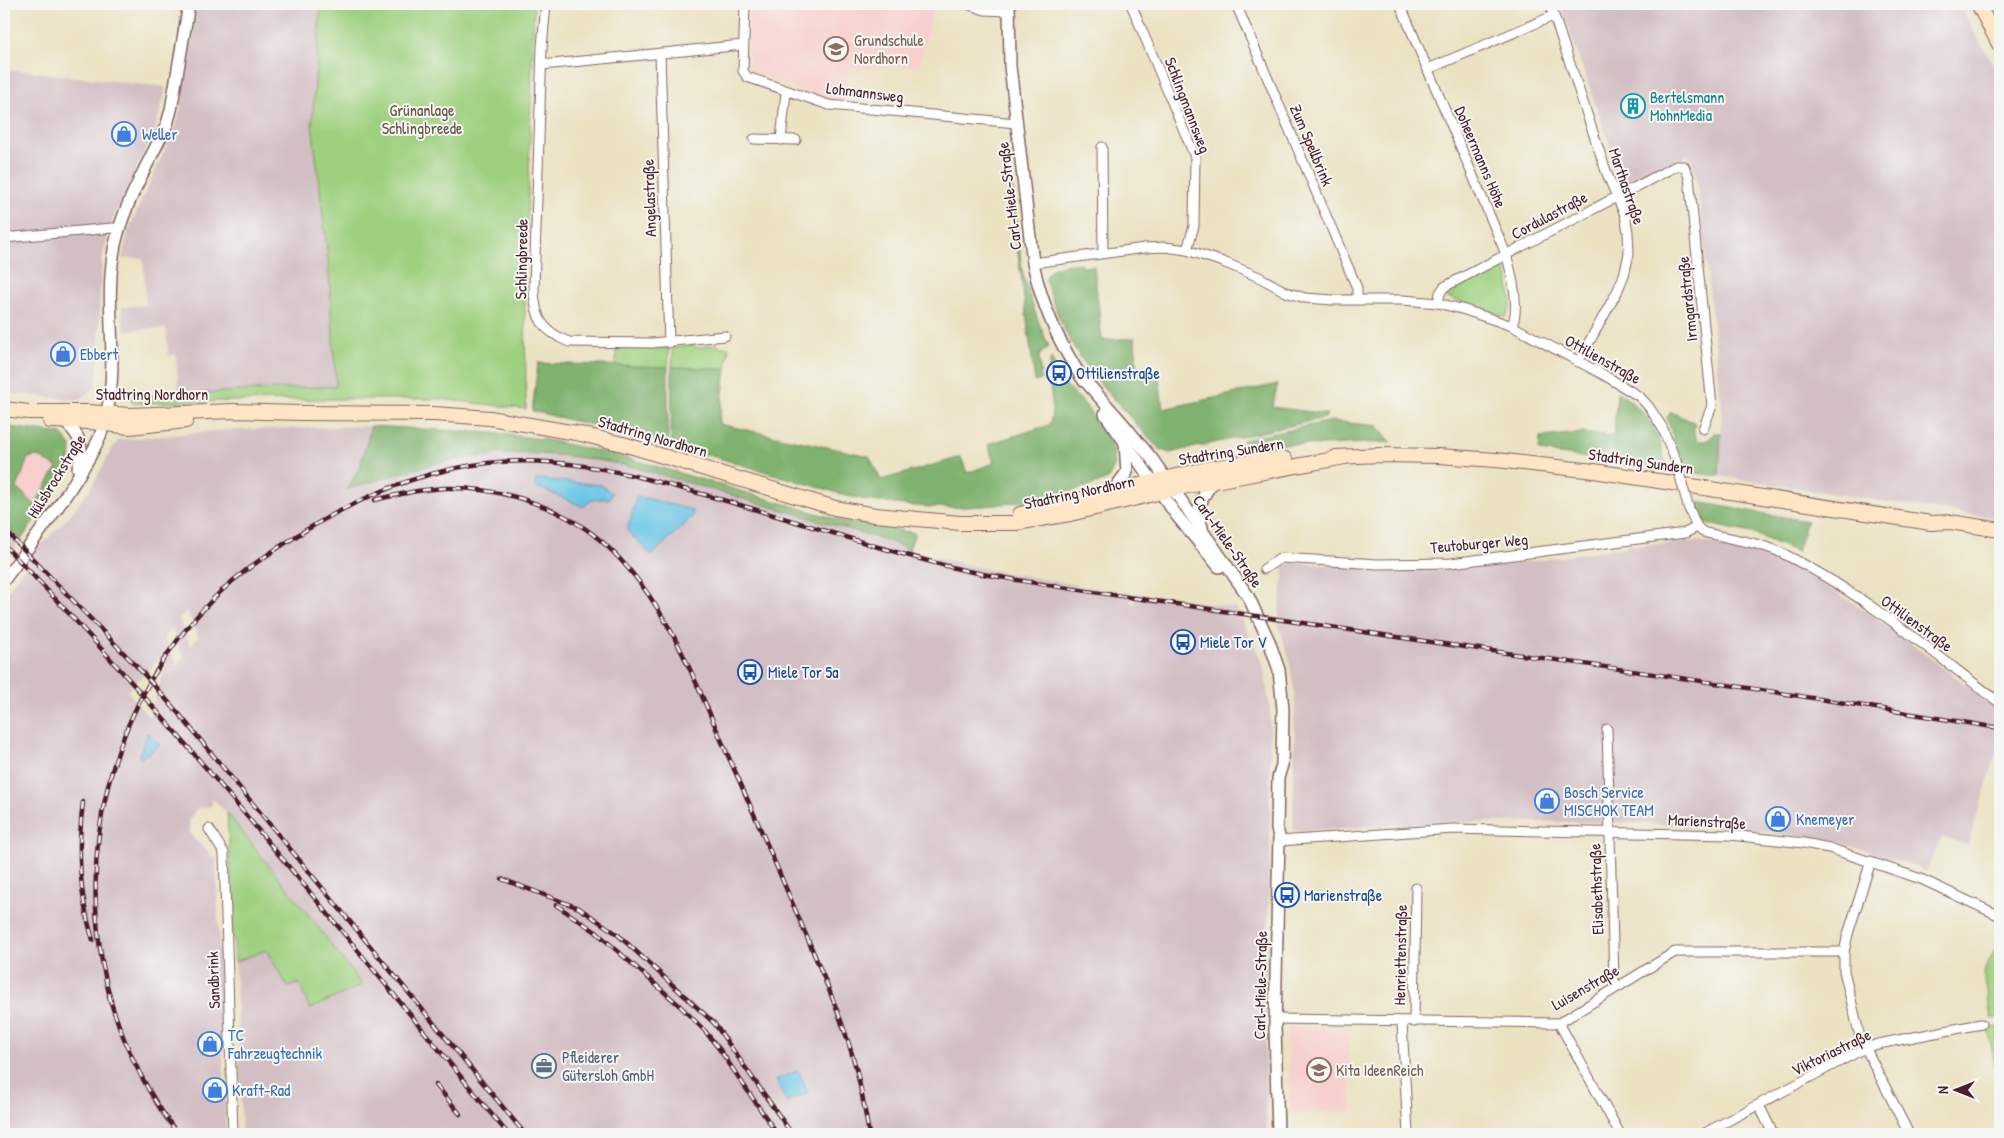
<svg xmlns="http://www.w3.org/2000/svg" width="2004" height="1138" viewBox="0 0 2004 1138" font-family="'Patrick Hand',sans-serif">
<style>
.built{fill:#f7d0cd}
.industrial{fill:#d2bec3;fill-rule:evenodd}
.green{fill:#9fd07f;stroke:#747855}
.forest{fill:#7fb26e;stroke:#64684c}
.water{fill:#67c5e5;stroke:#587288}
.lines{fill:none;stroke-linecap:round;stroke-linejoin:round}
.minor-casing{stroke:#826360;stroke-width:11}
.tertiary-casing{stroke:#826360;stroke-width:14}
.secondary-casing{stroke:#826360;stroke-width:16}
.minor{stroke:#fff;stroke-width:9}
.tertiary{stroke:#fff;stroke-width:11}
.secondary{stroke:#fde5c5;stroke-width:14}
.rail-casing{stroke:#4a1f2b;stroke-width:4.5}
.rail{stroke:#f6f6f2;stroke-width:2.5;stroke-dasharray:8;stroke-linecap:butt}
.minor-bridge-casing{stroke:#826360;stroke-width:11;stroke-linecap:butt}
.minor-bridge{stroke:#fff;stroke-width:9}
.labels{text-anchor:middle;dominant-baseline:central;stroke-width:4;stroke-linejoin:round;paint-order:stroke}
.education-label{font-size:16px;fill:#785e54;stroke:#f6f6f2;text-anchor:start}
.street-label{font-size:16px;fill:#4a1f2b;stroke:#f6f6f2}
.culture-label{font-size:16px;fill:#0d838f;stroke:#f6f6f2;text-anchor:start}
.park-label{font-size:16px;fill:#645444;stroke:#f6f6f2}
.shop-label{font-size:16px;fill:#366cbe;stroke:#f6f6f2;text-anchor:start}
.transit-label{font-size:16px;fill:#164399;stroke:#f6f6f2;text-anchor:start}
.service-label{font-size:16px;fill:#4e5e75;stroke:#f6f6f2;text-anchor:start}
</style>
<rect width="100%" height="100%" fill="#f6f6f2"/>
<filter id="ink" filterUnits="userSpaceOnUse"><feTurbulence type="fractalNoise" baseFrequency=".02" numOctaves="2"/><feDisplacementMap in="SourceGraphic" scale="10" xChannelSelector="R" yChannelSelector="G"/><feConvolveMatrix kernelMatrix="1 2 1 2 8 2 1 2 1" color-interpolation-filters="sRGB"/></filter>
<filter id="wash" filterUnits="userSpaceOnUse"><feTurbulence type="fractalNoise" baseFrequency=".0096" numOctaves="4" result="noise"/><feDisplacementMap in="SourceGraphic" scale="20" xChannelSelector="R" yChannelSelector="G"/><feGaussianBlur stdDeviation="1.12" result="paint"/><feColorMatrix in="noise" values="0 0 0 0 0 0 0 0 0 0 0 0 0 0 0 0 0 1.4 0 .05"/><feComposite in="paint" operator="in"/></filter>
<g filter="url(#wash)">
<rect width="100%" height="100%" fill="#ebe2c2"/>
<g class="built">
<polygon points="750,4 935,4 920,65 849,68 845,101 831,100 752,73 749,69 748,33"/>
<polygon points="37,456 57,467 35,505 17,489 28,458"/>
<polygon points="1288,1029 1347,1029 1352,1111 1290,1113"/>
</g>
<g class="industrial">
<polygon points="197,4 321,4 312,124 328,257 336,386 179,395 176,355 168,355 166,328 124,330 122,307 146,305 143,258 122,259 128,231 178,120"/>
<polygon points="1560,4 1958,4 1990,58 2000,81 2000,519 1719,476 1722,408 1696,171 1688,155 1634,184 1627,183 1622,179"/>
<polygon points="4,70 24,71 166,87 157,125 112,221 102,258 100,286 99,361 96,386 79,400 4,393"/>
<path d="M371,426l-11,41 -13,21 22,-4 20,-8 46,-12 45,-9 37,-3 48,3 69,12 255,74 20,9 71,18 100,18 52,7 -1,10h4l1,-10 100,15 27,56 7,45v137l-5,222 2,66h-1025l-7,-172 31,-12 22,37 11,-4 63,1 -81,-104 -54,-67 -15,-15v8l-15,3 -7,9 -1,8 1,6 5,8 15,13 1,4h5l10,277h-222v-537l30,-45 35,-35 24,-33 19,-35 7,-9 105,-10zM187,610l11,27 -7,9 -12,-27zM171,628l12,28 -6,9 -13,-27zM161,658l6,5v3l-4,6 -14,45 -22,-26z"/>
<polygon points="4,522 21,540 4,565"/>
<polygon points="1698,541 1751,551 1779,560 1833,590 1878,619 1997,708 1993,721 2000,722 2000,741 1968,845 1942,837 1926,872 1915,866 1832,840 1730,827 1610,822 1453,822 1293,831 1295,697 1289,659 1278,624 1284,566 1292,563 1378,568 1445,570 1522,563 1629,546"/>
</g>
<g class="green">
<polygon points="321,4 534,4 525,297 526,409 440,399 338,399 133,403 127,397 336,386 328,257 312,124"/>
<path d="M1503,262c4,13 14,46 2,55l-42,-15 -15,-4 -2,-7z"/>
<polygon points="717,344 719,347 729,347 726,369 672,367 673,347 694,345 697,348"/>
<polygon points="669,347 668,367 616,366 616,348"/>
<polygon points="227,813 315,923 362,985 310,1009 299,983 288,987 266,950 235,962"/>
<polygon points="2000,939 2000,1017 1991,1018 1984,973"/>
<polygon points="2000,1027 2000,1089 1999,1089 1988,1028"/>
</g>
<g class="forest">
<polygon points="1008,177 1011,177 1022,270 1037,318 1049,347 1039,355 1041,380 1035,382"/>
<path d="M1081,263v4l13,-1 8,74 33,-2 2,32 21,-1 5,40 115,-25 -6,23 55,7 -2,4 -156,35 -11,-5c-30,-34 -65,-67 -87,-106 -12,-21 -19,-42 -26,-64 7,-15 22,-13 36,-15z"/>
<path d="M1051,358l12,24 20,20 30,44 2,19 -7,14c-18,8 -36,12 -55,16 -67,16 -134,16 -201,2l-181,-53 1,-77 54,2 -7,55 150,32 12,24 80,-23 6,16 27,-10 -6,-19 61,-19c9,-21 -5,-45 2,-67z"/>
<polygon points="538,363 668,367 668,443 532,411"/>
<path d="M1617,392c34,22 40,38 50,77l-128,-18 1,-14 42,-4 32,3z"/>
<path d="M1671,412l24,11c-2,8 -2,12 4,18 8,1 11,-2 15,-8h7l-2,43 -32,-4 -1,-9h-5l-14,-45z"/>
<polygon points="1331,421 1378,426 1391,442 1325,445 1273,444 1247,447 1243,440"/>
<polygon points="4,426 62,434 71,446 70,461 43,506 37,501 57,467 37,456 28,458 17,488 41,510 21,540 4,522"/>
<path d="M371,426l122,7 50,6 78,17 219,64 75,13 -6,17 -20,-9 -255,-74c-71,-15 -129,-19 -200,-3 -30,7 -58,18 -87,25l13,-22z"/>
<polygon points="1697,502 1807,521 1797,552 1752,533 1703,523"/>
</g>
<g class="water">
<path d="M539,479l62,6 11,8 -3,6c-11,0 -18,-1 -25,8l-49,-21v-5z"/>
<polygon points="637,496 692,510 693,516 652,555 627,531"/>
<polygon points="148,733 160,745 140,759 139,754"/>
<polygon points="798,1070 808,1092 786,1102 776,1080"/>
</g>
</g>
<g filter="url(#ink)">
<g class="lines">
<defs>
<g id="minor">
<path d="M546,4l-4,43 -8,243c1,28 8,41 35,52l83,1 73,-7"/>
<polyline points="745,4 743,71 747,77 829,105 1016,123"/>
<polyline points="967,4 985,10 1008,11"/>
<polyline points="1131,4 1195,157 1194,226 1187,250"/>
<polyline points="1236,4 1357,288 1357,299"/>
<path d="M1400,4l106,250c6,20 14,53 6,72"/>
<polyline points="1550,4 1607,174 1625,215 1628,232 1629,254 1624,275 1617,292 1578,362"/>
<polyline points="660,53 669,343"/>
<polyline points="542,65 743,45"/>
<polyline points="1428,69 1553,16"/>
<polyline points="754,139 796,140"/>
<polyline points="781,140 786,92"/>
<polyline points="1102,147 1103,253"/>
<polyline points="4,238 112,228 119,229"/>
<polyline points="1033,263 1145,248 1165,247 1187,250 1223,262 1259,277 1286,292 1305,298 1333,300 1403,300 1438,303 1465,310 1512,326 1604,375 1640,397 1649,407 1662,427 1676,461"/>
<polyline points="1438,303 1440,293 1444,287 1676,166 1684,166 1689,177 1712,406 1703,429"/>
<path d="M1688,506l9,21 6,5c27,7 56,10 81,22 78,39 147,97 216,149"/>
<polyline points="1264,569 1281,558 1378,564 1451,563 1685,533 1697,527"/>
<polyline points="1607,729 1614,981 1616,987"/>
<polyline points="209,829 224,853 233,1134"/>
<polyline points="1279,841 1453,829 1730,835 1804,843 1829,848 1921,879 2000,916"/>
<polyline points="1871,861 1848,934 1844,952 1844,971 1860,1037 1909,1134"/>
<polyline points="1275,1019 1559,1023 1675,952 1844,952"/>
<polyline points="1402,1022 1408,1134"/>
<polyline points="1414,1022 1416,888"/>
<polyline points="1559,1023 1620,1134"/>
<polyline points="1759,1105 1773,1134"/>
<polyline points="1703,1134 1865,1048 1878,1044 1981,1024"/>
</g>
<g id="tertiary">
<path d="M1009,4l1,62 23,197c9,44 26,81 51,118"/>
<polyline points="1080,375 1125,426 1152,459 1248,596 1269,641 1279,670 1283,709 1282,765 1278,778 1277,829 1279,836 1275,1027 1278,1134"/>
<polyline points="1105,414 1177,516 1219,567"/>
<path d="M64,422c16,11 21,27 14,46"/>
<polyline points="1113,491 1127,472 1125,443"/>
<path d="M1202,527c-9,-16 2,-34 13,-47"/>
<path d="M4,580c26,-35 54,-70 76,-107 7,-12 15,-24 20,-37 23,-60 4,-119 13,-180 6,-45 35,-91 54,-132l4,-14 18,-106"/>
</g>
<g id="secondary">
<polyline points="1978,4 2000,46"/>
<polyline points="4,409 29,412 88,412 130,415 233,411 301,413 434,414 490,418 576,433 623,444 835,508 875,515 960,523 1016,523 1070,514 1183,487 1345,457"/>
<polyline points="50,421 91,422 130,427 186,421"/>
<polyline points="1336,457 1381,455 1439,456 1496,460 1594,471 1931,523 1950,522 2000,530"/>
<polyline points="1020,514 1205,469 1254,461 1285,459"/>
</g>
</defs>
<use href="#minor" class="minor-casing"/>
<use href="#tertiary" class="tertiary-casing"/>
<use href="#secondary" class="secondary-casing"/>
<use href="#minor" class="minor"/>
<use href="#tertiary" class="tertiary"/>
<use href="#secondary" class="secondary"/>
<defs>
<g id="rail">
<path d="M375,500c24,-6 47,-11 71,-12 58,-1 124,21 165,62 59,57 86,137 119,210 27,60 53,121 79,182 15,36 31,71 42,109 9,27 13,55 18,83"/>
<polyline points="4,529 143,673 179,714 525,1134"/>
<path d="M4,545c180,185 340,390 504,589"/>
<path d="M83,802c-6,47 -4,93 10,138"/>
<polyline points="502,879 579,908 617,934 714,1023 792,1134"/>
<polyline points="556,905 596,932 680,1006 705,1031 720,1050 777,1134"/>
<path d="M109,996c15,50 37,96 69,138"/>
<path d="M111,1001c-39,-144 -3,-296 103,-403 27,-27 60,-48 92,-68 56,-34 117,-60 182,-67 66,-7 129,7 192,25 67,18 132,39 198,59 33,9 67,20 100,26 68,13 136,22 205,32 87,13 174,26 261,39 125,18 250,35 375,55 60,9 121,20 181,29"/>
<polyline points="436,1085 460,1114"/>
</g>
</defs>
<use href="#rail" class="rail-casing"/>
<use href="#rail" class="rail"/>
<defs>
<polyline id="minor-bridge" points="1676,461 1688,506"/>
</defs>
<use href="#minor-bridge" class="minor-bridge-casing"/>
<use href="#minor-bridge" class="minor-bridge"/>
</g>
</g>
<defs>
<symbol id="school-ring" viewBox="-11 -11 22 22"><circle r="9.5" fill="#f6f6f2" stroke="#8d6e63" stroke-width="1.5"/><path d="M0-5L7-2L0 1L-7-2ZM-4 1L0 2.5L4 1V4Q0 6-4 4Z" fill="#8d6e63"/></symbol>
<symbol id="building-ring" viewBox="-11 -11 22 22"><circle r="9.5" fill="#f6f6f2" stroke="#0f9aa8" stroke-width="1.5"/><path d="M-4-6H4V6H1V3H-1V6H-4ZM-2.5-4.3h1.7v1.8h-1.7ZM.8-4.3h1.7v1.8H.8ZM-2.5-1h1.7V.8h-1.7ZM.8-1h1.7V.8H.8Z" fill="#0f9aa8"/></symbol>
<symbol id="shop-ring" viewBox="-11 -11 22 22"><circle r="9.5" fill="#f6f6f2" stroke="#3f7fe0" stroke-width="1.5"/><path d="M-5-2.5h2.3a2.7 3.5 0 0 1 5.4 0H5L5.5 6h-11ZM-1.5-2.5h3a1.5 2.3 0 0 0-3 0Z" fill="#3f7fe0"/></symbol>
<symbol id="bus-ring" viewBox="-11 -11 22 22"><circle r="9.5" fill="#f6f6f2" stroke="#1a4fb4" stroke-width="1.5"/><path d="M-5-6H5V4H4V6H2V4H-2V6H-4V4H-5ZM-3.5-4V0h7V-4ZM-3.5 1.2v1.5H-2V1.2ZM2 1.2v1.5H3.5V1.2Z" fill="#1a4fb4"/></symbol>
<symbol id="office-ring" viewBox="-11 -11 22 22"><circle r="9.5" fill="#f6f6f2" stroke="#5c6f8a" stroke-width="1.5"/><path d="M-6-3h4V-5.5h4V-3h4V5H-6ZM-1-4.5V-3h2v-1.5ZM-6 0V1H6V0Z" fill="#5c6f8a"/></symbol>
</defs>
<g fill-rule="evenodd">
<use href="#school-ring" x="822" y="35" width="28" height="28"/>
<use href="#building-ring" x="1619" y="92" width="28" height="28"/>
<use href="#shop-ring" x="110" y="120" width="28" height="28"/>
<use href="#shop-ring" x="49" y="340" width="28" height="28"/>
<use href="#bus-ring" x="1045" y="359" width="28" height="28"/>
<use href="#bus-ring" x="1169" y="628" width="28" height="28"/>
<use href="#bus-ring" x="736" y="658" width="28" height="28"/>
<use href="#shop-ring" x="1533" y="787" width="28" height="28"/>
<use href="#shop-ring" x="1764" y="805" width="28" height="28"/>
<use href="#bus-ring" x="1273" y="881" width="28" height="28"/>
<use href="#shop-ring" x="196" y="1030" width="28" height="28"/>
<use href="#office-ring" x="530" y="1052" width="28" height="28"/>
<use href="#school-ring" x="1305" y="1056" width="28" height="28"/>
<use href="#shop-ring" x="201" y="1076" width="28" height="28"/>
</g>
<g class="labels">
<g class="education-label">
<text x="854" y="40">Grundschule<tspan x="854" dy="18">Nordhorn</tspan></text>
<text x="1336" y="1070">Kita IdeenReich</text>
</g>
<g class="street-label">
<text transform="translate(865 92) rotate(7)">Lohmannsweg</text>
<text transform="translate(1188 105) rotate(69)">Schlingmannsweg</text>
<text transform="translate(1312 145) rotate(67)">Zum Spellbrink</text>
<text transform="translate(1481 157) rotate(67)">Doheermanns Höhe</text>
<text transform="translate(1627 186) rotate(71)">Marthastraße</text>
<text transform="translate(1009 196) rotate(-97)">Carl-Miele-Straße</text>
<text transform="translate(649 198) rotate(-92)">Angelastraße</text>
<text transform="translate(1549 215) rotate(-28)">Cordulastraße</text>
<text transform="translate(521 259) rotate(-89)">Schlingbreede</text>
<text transform="translate(1687 299) rotate(-96)">Irmgardstraße</text>
<text transform="translate(1603 359) rotate(29)">Ottilienstraße</text>
<text x="152" y="394">Stadtring Nordhorn</text>
<text transform="translate(653 436) rotate(16)">Stadtring Nordhorn</text>
<text transform="translate(1231 451) rotate(-9)">Stadtring Sundern</text>
<text transform="translate(1641 461) rotate(8)">Stadtring Sundern</text>
<text transform="translate(56 476) rotate(-58)">Hülsbrockstraße</text>
<text transform="translate(1079 492) rotate(-12)">Stadtring Nordhorn</text>
<text transform="translate(1228 541) rotate(55)">Carl-Miele-Straße</text>
<text transform="translate(1479 543) rotate(-5)">Teutoburger Weg</text>
<text transform="translate(1917 623) rotate(36)">Ottilienstraße</text>
<text transform="translate(1707 821) rotate(3)">Marienstraße</text>
<text transform="translate(1596 889) rotate(-92)">Elisabethstraße</text>
<text transform="translate(1400 955) rotate(-89)">Henriettenstraße</text>
<text transform="translate(213 980) rotate(-92)">Sandbrink</text>
<text transform="translate(1260 985) rotate(-89)">Carl-Miele-Straße</text>
<text transform="translate(1585 987) rotate(-30)">Luisenstraße</text>
<text transform="translate(1831 1052) rotate(-26)">Viktoriastraße</text>
</g>
<g class="culture-label">
<text x="1650" y="97">Bertelsmann<tspan x="1650" dy="18">MohnMedia</tspan></text>
</g>
<g class="park-label">
<text x="422" y="110">Grünanlage<tspan x="422" dy="18">Schlingbreede</tspan></text>
</g>
<g class="shop-label">
<text x="142" y="134">Weller</text>
<text x="80" y="354">Ebbert</text>
<text x="1564" y="792">Bosch Service<tspan x="1564" dy="18">MISCHOK TEAM</tspan></text>
<text x="1796" y="819">Knemeyer</text>
<text x="228" y="1035">TC<tspan x="228" dy="18">Fahrzeugtechnik</tspan></text>
<text x="232" y="1090">Kraft-Rad</text>
</g>
<g class="transit-label">
<text x="1076" y="373">Ottilienstraße</text>
<text x="1200" y="642">Miele Tor V</text>
<text x="768" y="672">Miele Tor 5a</text>
<text x="1304" y="895">Marienstraße</text>
</g>
<g class="service-label">
<text x="562" y="1057">Pfleiderer<tspan x="562" dy="18">Gütersloh GmbH</tspan></text>
</g>
</g>
<rect width="2004" height="1138" fill="none" stroke="#f6f6f2" stroke-width="20"/>
<g transform="translate(1956 1090) rotate(270)" stroke="#f6f6f2" stroke-width="4" paint-order="stroke">
<path d="M0-4L9 19L0 12L-9 19Z" fill="#4a1f2b"/>
<text y="-8" font-size="14" font-weight="bold" text-anchor="middle" fill="#4a1f2b">N</text>
</g>
</svg>
